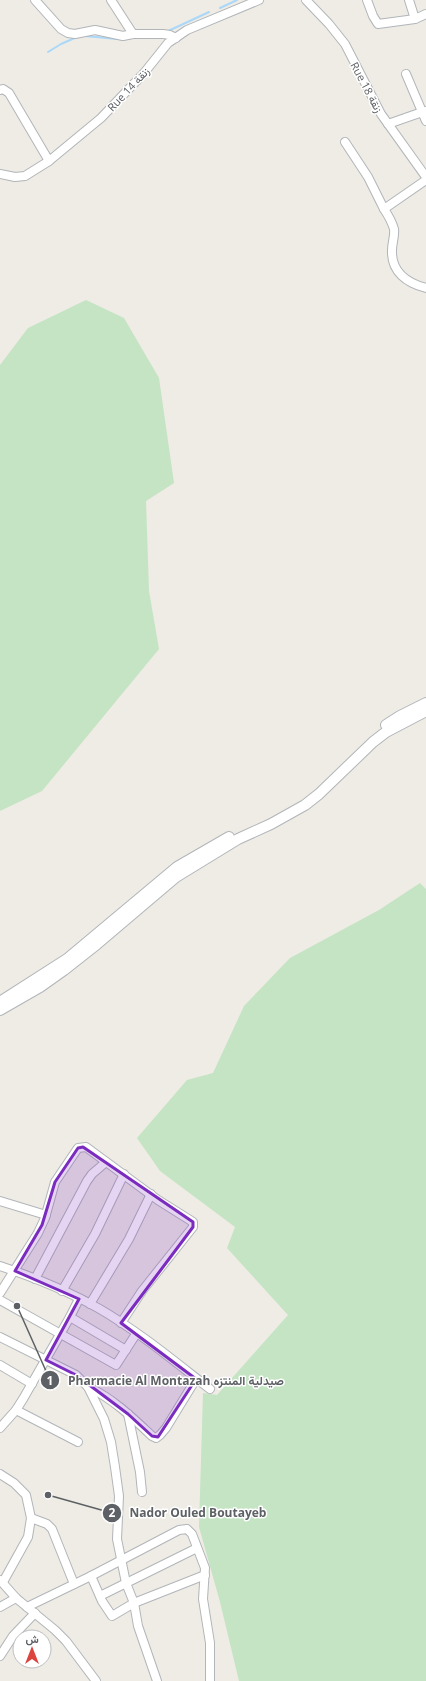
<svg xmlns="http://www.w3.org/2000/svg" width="426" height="1681" viewBox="0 0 426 1681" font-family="'Open Sans',Vazirmatn,sans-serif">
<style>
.green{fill:#c4e4c3}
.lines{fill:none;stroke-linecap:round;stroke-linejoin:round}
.stream{stroke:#abd8f9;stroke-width:2}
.minor-casing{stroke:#b2b5b9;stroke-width:10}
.tertiary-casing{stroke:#b2b5b9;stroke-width:12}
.minor{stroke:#fff;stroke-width:8}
.tertiary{stroke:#fff;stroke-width:10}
.marked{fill:#7b2cbf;fill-opacity:0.2;stroke:#7b2cbf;stroke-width:3;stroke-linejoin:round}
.labels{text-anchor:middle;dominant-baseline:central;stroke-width:3;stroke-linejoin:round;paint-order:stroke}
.street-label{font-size:11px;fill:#5d6064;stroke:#fff}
.leader{fill:none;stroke:#5d6064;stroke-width:1.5}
.callout-dot{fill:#5d6064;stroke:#fff;stroke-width:1.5}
.mark-label{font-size:12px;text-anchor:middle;font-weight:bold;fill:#fff}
.callout-label{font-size:12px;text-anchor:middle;font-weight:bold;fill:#5d6064;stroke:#fff;stroke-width:3;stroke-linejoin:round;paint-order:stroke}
</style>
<rect width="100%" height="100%" fill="#eeece5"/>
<g class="green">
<polygon points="86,300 124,318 159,378 174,483 146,501 149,591 159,649 42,791 0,811 0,365 28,328"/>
<polygon points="420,883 426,889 426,1681 239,1681 220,1602 199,1527 203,1393 217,1395 288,1315 227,1248 235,1227 160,1171 137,1138 187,1080 213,1073 244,1006 290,958 379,910"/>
</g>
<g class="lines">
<g class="stream">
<polyline points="220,8 237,0"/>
<polyline points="166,32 209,12"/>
<polyline points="85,36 117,39"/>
<polyline points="48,52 61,44 77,37"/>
</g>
<defs>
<g id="minor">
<polyline points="35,0 61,29 68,33 75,34 95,30 123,36 133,34 163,34 170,35 176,38"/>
<polyline points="111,0 133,34"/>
<polyline points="306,0 329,24 345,44 381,114 426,177"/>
<polyline points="367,0 373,16 378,24 415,19 426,14"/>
<polyline points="409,0 415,19"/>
<polyline points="406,74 426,121"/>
<polyline points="0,90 3,89 9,93 49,161"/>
<polyline points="388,124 425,111"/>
<polyline points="345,142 368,177 384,209 426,180"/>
<polyline points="0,174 15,177 25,176 49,161 101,118 144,73 168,43 187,30 259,0"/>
<path d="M384,209c4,6 8,13 10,20 1,7 -2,14 -2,21 -1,22 15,33 34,38"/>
<polyline points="0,1201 46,1215"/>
<path d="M0,1266c33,11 68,25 98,42 40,23 76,53 112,81"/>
<polyline points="35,1279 87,1181 92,1174 106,1162"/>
<polyline points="62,1291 95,1234 124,1174"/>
<polyline points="0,1293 38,1233 45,1218 55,1182 78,1148 86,1147 158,1200 193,1222 193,1227 142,1291 121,1323"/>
<polyline points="0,1300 116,1365 136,1334"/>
<polyline points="90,1304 129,1239 151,1194"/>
<polyline points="70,1317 126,1350"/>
<polyline points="0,1337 76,1375 88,1387 104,1419 111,1442 115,1467 119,1496 117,1539 126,1583 134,1603 138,1626 157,1681"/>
<polyline points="0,1365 32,1384"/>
<path d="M88,1387c24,11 44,30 64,49l4,2 4,-3 6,-7 30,-49"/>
<polyline points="16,1410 78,1442"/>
<polyline points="128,1414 140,1472 142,1492"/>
<polyline points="0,1428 16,1410 23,1399 70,1317 79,1299"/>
<polyline points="0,1474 14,1483 26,1495 31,1518 28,1537 3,1582"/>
<polyline points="31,1518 47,1524 52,1529 74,1584"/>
<polyline points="91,1576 102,1601 112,1616 134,1603 205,1575"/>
<polyline points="0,1580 16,1598 55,1630 66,1641 96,1681"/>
<polyline points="100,1596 197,1548"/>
<polyline points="0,1607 16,1598"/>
<polyline points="27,1607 91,1576 179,1530 187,1529 192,1534 205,1568 203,1599 210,1643 210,1681"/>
<polyline points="0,1656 13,1636 35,1613"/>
</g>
<g id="tertiary">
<polyline points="386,725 400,716 426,703"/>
<polyline points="0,1002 67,959 177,867 229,837"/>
<polyline points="0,1010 40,987 64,970 97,944 176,877 238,839 271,824 305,805 319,794 373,742 386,732 426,711"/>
</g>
</defs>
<use href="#minor" class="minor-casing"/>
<use href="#tertiary" class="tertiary-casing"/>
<use href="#minor" class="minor"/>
<use href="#tertiary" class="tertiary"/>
</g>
<path class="marked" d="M83,1147l110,75v5l-72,96 75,56 -38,58 -6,-1 -24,-22 -52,-39 -30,-15 33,-61 -64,-28 27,-46 13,-43 23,-34z"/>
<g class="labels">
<g class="street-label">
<text transform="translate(367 87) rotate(62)">Rue 18 زنقة</text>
<text transform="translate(128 89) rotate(-47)">Rue 14 زنقة</text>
</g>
</g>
<path class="leader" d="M17 1306L50 1380M48 1495L112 1513"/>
<g class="callout-dot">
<circle cx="17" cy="1306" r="4"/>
<circle cx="48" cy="1495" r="4"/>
<circle cx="50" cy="1380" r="10"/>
<circle cx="112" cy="1513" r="10"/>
</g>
<g class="mark-label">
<text x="50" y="1385">1</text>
<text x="112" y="1517">2</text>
</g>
<g class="callout-label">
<text x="176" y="1385">Pharmacie Al Montazah صيدلية المنتزه</text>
<text x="198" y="1517">Nador Ouled Boutayeb</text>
</g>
<g transform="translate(32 1649)"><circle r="19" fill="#ffffff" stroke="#bebfc1"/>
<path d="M0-3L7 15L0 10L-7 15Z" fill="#dc453d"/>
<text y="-6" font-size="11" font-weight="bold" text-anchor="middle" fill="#5d6064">ش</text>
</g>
</svg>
